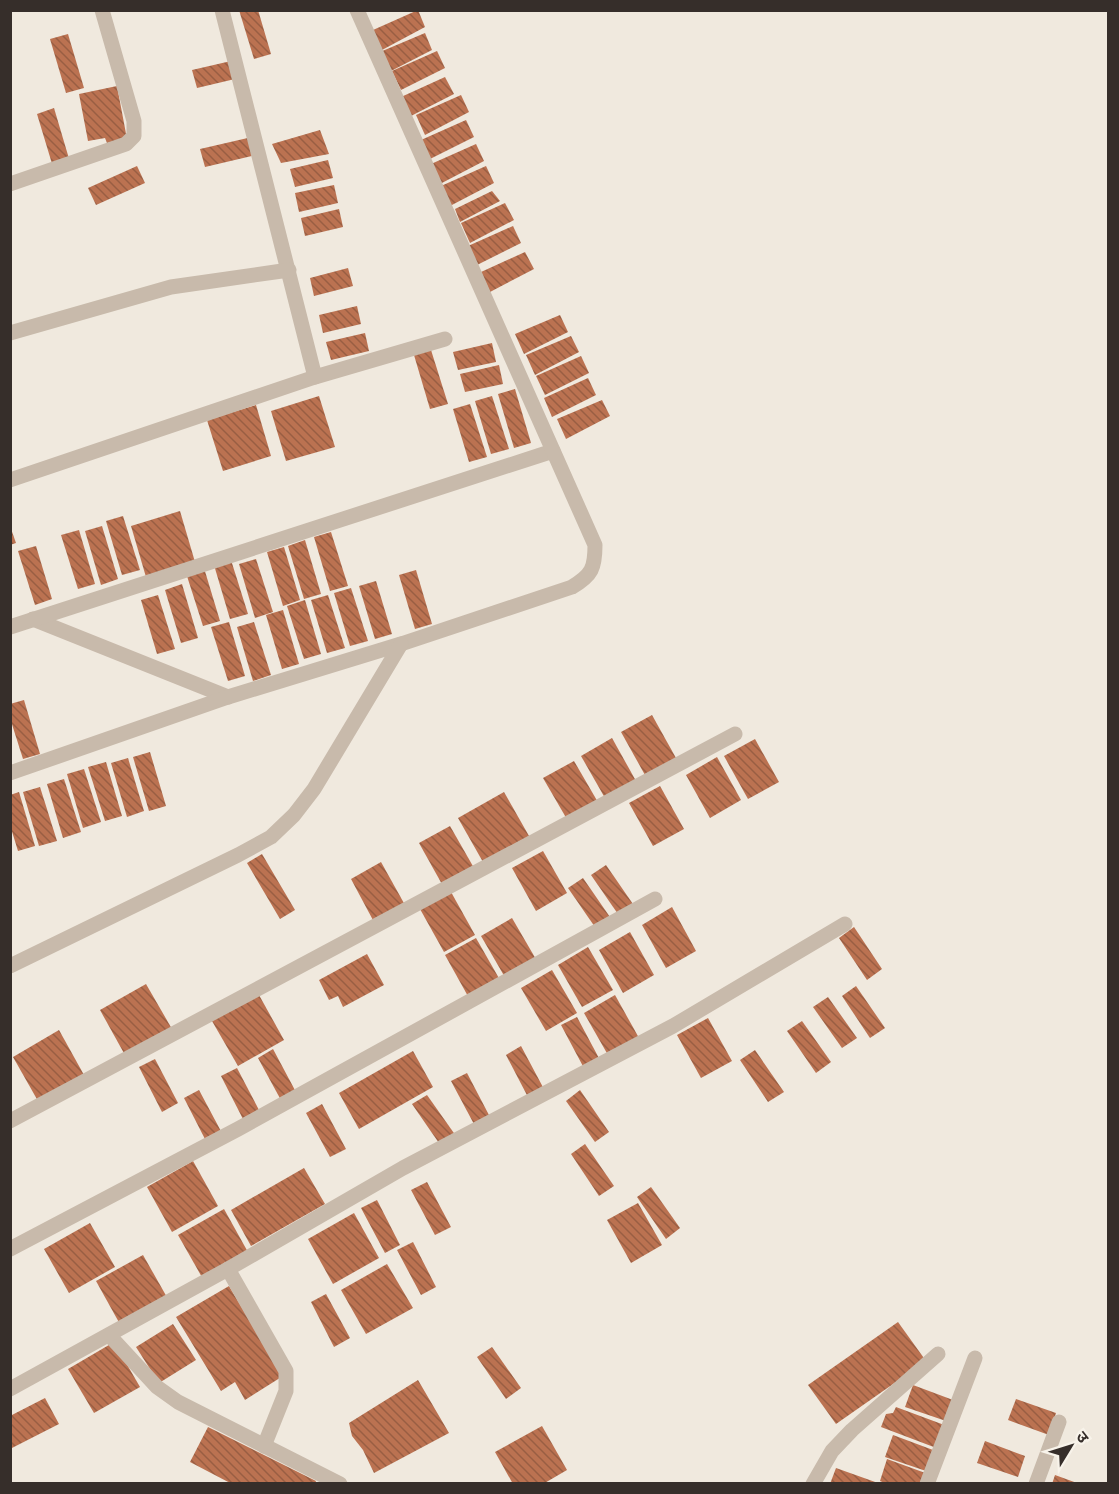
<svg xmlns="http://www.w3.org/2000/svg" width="1119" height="1494" viewBox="0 0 1119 1494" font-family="Rubik,'Noto Sans Devanagari',sans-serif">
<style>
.building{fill:url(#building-back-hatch)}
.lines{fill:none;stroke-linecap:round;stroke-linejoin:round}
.minor{stroke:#c8baab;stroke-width:15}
</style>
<defs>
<pattern id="building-back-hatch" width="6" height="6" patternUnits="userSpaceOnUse" patternTransform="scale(1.5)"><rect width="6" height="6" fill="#bb7251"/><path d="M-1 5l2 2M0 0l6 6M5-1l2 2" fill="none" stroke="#995e43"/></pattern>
</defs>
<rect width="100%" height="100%" fill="#f0e9de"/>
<g class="building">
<polygon points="239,10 258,10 271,54 254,59"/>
<polygon points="418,10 425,27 382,50 373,30"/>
<polygon points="425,33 432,50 389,72 380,52"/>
<polygon points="68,34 84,88 66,93 50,39"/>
<polygon points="437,51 445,68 401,90 392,71"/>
<polygon points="231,61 235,79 197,88 192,70"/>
<polygon points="445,77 454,94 409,117 401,97"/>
<polygon points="117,86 127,139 107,143 105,138 88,141 79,94"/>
<polygon points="461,95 469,112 425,135 416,115"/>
<polygon points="54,108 70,162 53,167 37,114"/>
<polygon points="466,120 474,137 430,159 421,140"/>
<polygon points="320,130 329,154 281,163 272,144"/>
<polygon points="252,137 256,155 205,167 200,149"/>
<polygon points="476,144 484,161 440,184 431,164"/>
<polygon points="328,160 333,178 295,187 290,169"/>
<polygon points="137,166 145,183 96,205 88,188"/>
<polygon points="486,166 494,183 450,206 441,186"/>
<polygon points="334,185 338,203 299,212 295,193"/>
<polygon points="492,191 500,201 460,222 455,209"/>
<polygon points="505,203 514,220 470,243 461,223"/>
<polygon points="339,209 343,227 305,236 301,218"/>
<polygon points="513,226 521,243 477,265 468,246"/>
<polygon points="525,252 534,269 490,292 481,272"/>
<polygon points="348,268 353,286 314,296 310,278"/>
<polygon points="357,306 361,324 323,333 319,315"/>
<polygon points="560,315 568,332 524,354 515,334"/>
<polygon points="365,333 369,351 331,360 326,342"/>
<polygon points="571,336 579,352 535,375 526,355"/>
<polygon points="492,343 496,362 458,370 453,352"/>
<polygon points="431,350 448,404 430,409 414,355"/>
<polygon points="581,356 589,373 545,395 536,376"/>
<polygon points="499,365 503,384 465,392 460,374"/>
<polygon points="588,378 596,395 552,417 544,398"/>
<polygon points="515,389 531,443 514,448 498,394"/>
<polygon points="319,396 335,447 286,461 271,411"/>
<polygon points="492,396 509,449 491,454 475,401"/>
<polygon points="602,400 610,416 566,439 557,419"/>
<polygon points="470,404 487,457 469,462 453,409"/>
<polygon points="256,405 271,456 223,471 207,420"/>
<polygon points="180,511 195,562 146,577 131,526"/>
<polygon points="123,516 140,570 122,575 106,521"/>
<polygon points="10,526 16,543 10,545"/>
<polygon points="102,526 118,579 101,585 85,531"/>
<polygon points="79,530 95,584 78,589 61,535"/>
<polygon points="331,532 348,586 330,591 314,537"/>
<polygon points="305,540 321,594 304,599 288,546"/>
<polygon points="36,546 52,599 35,605 18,551"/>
<polygon points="284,547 300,600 283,606 267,552"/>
<polygon points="256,559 273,612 255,618 239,564"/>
<polygon points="231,560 248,614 230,619 214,565"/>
<polygon points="204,568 220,621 203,626 186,573"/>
<polygon points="416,570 432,624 415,629 399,575"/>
<polygon points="376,581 392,634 375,639 359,586"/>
<polygon points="182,584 198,638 181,643 165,590"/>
<polygon points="351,588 368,641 350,646 334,593"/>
<polygon points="158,595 175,649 157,654 141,600"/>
<polygon points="328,595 345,648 327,653 311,600"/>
<polygon points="305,600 321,654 304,659 287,606"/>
<polygon points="283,610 299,664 282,669 266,615"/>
<polygon points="229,622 245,676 228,681 211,627"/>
<polygon points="254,622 271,675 253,681 237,627"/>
<polygon points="24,700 40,754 23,759 10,718 10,704"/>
<polygon points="652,715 676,758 645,775 621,732"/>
<polygon points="612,738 636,781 605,798 581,756"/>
<polygon points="755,739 779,782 748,799 724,756"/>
<polygon points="150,752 166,806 149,811 133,757"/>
<polygon points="717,757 741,800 710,818 686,775"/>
<polygon points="128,758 144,811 127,817 111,763"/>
<polygon points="574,761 599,804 568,821 543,778"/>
<polygon points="106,762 122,816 105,821 88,767"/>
<polygon points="84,769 101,822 83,828 67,774"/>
<polygon points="64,779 81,832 63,838 47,784"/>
<polygon points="660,786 684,829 653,846 629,803"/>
<polygon points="40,787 57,841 39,846 23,792"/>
<polygon points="19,792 35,846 18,851 10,825 10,795"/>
<polygon points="504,792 529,836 483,862 458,818"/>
<polygon points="450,826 474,868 443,886 419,843"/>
<polygon points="543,851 567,893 536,911 512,868"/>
<polygon points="262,854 295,910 280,919 247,863"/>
<polygon points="381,862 405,905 374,922 351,879"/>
<polygon points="606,865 635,907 620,917 591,875"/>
<polygon points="583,878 612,920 597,930 568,888"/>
<polygon points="451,892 475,935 444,952 420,909"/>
<polygon points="672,907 696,951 666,968 642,925"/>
<polygon points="512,918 537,961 506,979 481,936"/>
<polygon points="854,927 882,969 867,980 839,938"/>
<polygon points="630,932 654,975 623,993 599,950"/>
<polygon points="476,938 500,980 469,998 445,955"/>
<polygon points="588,947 613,990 582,1007 558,965"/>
<polygon points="367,954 384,985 343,1007 338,996 329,1000 319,980"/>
<polygon points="552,970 577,1013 546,1031 521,988"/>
<polygon points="146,984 172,1029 125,1055 100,1010"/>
<polygon points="856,986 885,1028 870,1038 842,996"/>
<polygon points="259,995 284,1040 238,1066 212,1021"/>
<polygon points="615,995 639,1038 608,1055 584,1013"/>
<polygon points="828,997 857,1038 842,1048 813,1007"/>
<polygon points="577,1017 601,1062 585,1070 561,1025"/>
<polygon points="708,1018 732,1061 701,1078 677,1035"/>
<polygon points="802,1021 831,1062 816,1073 787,1031"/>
<polygon points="59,1030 84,1075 38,1101 13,1057"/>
<polygon points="521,1046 545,1091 529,1099 506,1055"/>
<polygon points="273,1049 297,1094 282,1102 258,1058"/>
<polygon points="755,1050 784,1092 768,1102 740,1060"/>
<polygon points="413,1051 433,1087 359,1129 339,1093"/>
<polygon points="155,1059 178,1103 162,1112 139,1067"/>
<polygon points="237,1068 260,1112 244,1121 221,1076"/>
<polygon points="467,1073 490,1117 475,1126 451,1081"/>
<polygon points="199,1090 223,1135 207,1143 184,1098"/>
<polygon points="580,1090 609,1132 595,1142 566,1101"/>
<polygon points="427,1095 456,1136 441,1146 412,1104"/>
<polygon points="322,1104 346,1149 330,1157 306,1113"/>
<polygon points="585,1144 614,1186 599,1196 571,1154"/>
<polygon points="193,1161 218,1206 172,1232 147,1187"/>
<polygon points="304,1168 325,1204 251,1246 231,1210"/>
<polygon points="427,1182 451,1227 435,1235 411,1190"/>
<polygon points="651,1187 680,1228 666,1239 637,1197"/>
<polygon points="377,1200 400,1245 385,1253 361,1208"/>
<polygon points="638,1203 662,1245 631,1263 607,1220"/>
<polygon points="224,1209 249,1254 203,1279 178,1235"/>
<polygon points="354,1213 379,1258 333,1284 308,1239"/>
<polygon points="90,1223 115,1267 69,1293 44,1249"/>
<polygon points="413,1242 436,1287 421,1295 397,1250"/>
<polygon points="143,1255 168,1299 121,1326 96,1281"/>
<polygon points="387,1264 413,1308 366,1334 341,1290"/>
<polygon points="229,1286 283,1376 245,1400 235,1382 221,1391 176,1317"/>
<polygon points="326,1294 350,1338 334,1347 311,1302"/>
<polygon points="898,1322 926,1361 836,1424 808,1385"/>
<polygon points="173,1324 196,1360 159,1383 136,1347"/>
<polygon points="114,1342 140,1387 94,1413 68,1369"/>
<polygon points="492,1347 521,1388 506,1399 477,1357"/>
<polygon points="418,1380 449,1433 374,1473 363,1450 352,1436 349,1423"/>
<polygon points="913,1385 953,1400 946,1421 905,1407"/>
<polygon points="45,1398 59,1424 10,1449 10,1416"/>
<polygon points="1016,1399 1056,1413 1049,1435 1008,1420"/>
<polygon points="896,1407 947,1426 939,1449 881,1427 886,1414 893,1413"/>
<polygon points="542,1426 567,1470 543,1484 513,1484 495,1452"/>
<polygon points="208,1427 316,1481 315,1484 232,1484 190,1462"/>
<polygon points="893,1435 933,1450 926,1471 885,1457"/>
<polygon points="985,1441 1025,1456 1018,1477 977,1463"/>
<polygon points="887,1459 928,1474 924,1484 887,1484 880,1481"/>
<polygon points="836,1468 878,1483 878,1484 830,1484"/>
<polygon points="1055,1475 1077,1483 1077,1484 1052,1484"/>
</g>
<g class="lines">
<g class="minor">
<polyline points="222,10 315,377"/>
<polyline points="10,184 126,144 134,136 134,121 102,10"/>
<polyline points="10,333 171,287 289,270"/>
<polyline points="10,480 315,377 445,339"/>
<polyline points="33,619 228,697"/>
<polyline points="10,627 553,451"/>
<path d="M10,773l218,-76 173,-53 171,-57c20,-12 23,-19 23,-42l-238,-535"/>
<polyline points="10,966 238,855 271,837 294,815 314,789 401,644"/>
<polyline points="10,1121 735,734"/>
<polyline points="10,1249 238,1129 655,899"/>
<polyline points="228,1269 286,1371 286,1391 264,1446"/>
<polyline points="109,1335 157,1387 178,1402 340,1484"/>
<polyline points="10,1389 228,1269 403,1168 673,1026 845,924"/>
<polyline points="813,1484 832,1451 852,1430 938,1354"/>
<polyline points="927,1484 975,1358"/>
<polyline points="1036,1484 1059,1422"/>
</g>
</g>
<rect width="1119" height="1494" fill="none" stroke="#362e2a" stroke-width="24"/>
<g transform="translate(1071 1446) rotate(52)" stroke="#f8f3ea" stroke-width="4.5" paint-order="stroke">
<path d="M0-4.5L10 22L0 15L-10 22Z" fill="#362e2a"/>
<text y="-9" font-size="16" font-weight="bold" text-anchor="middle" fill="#362e2a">उ</text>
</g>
</svg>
